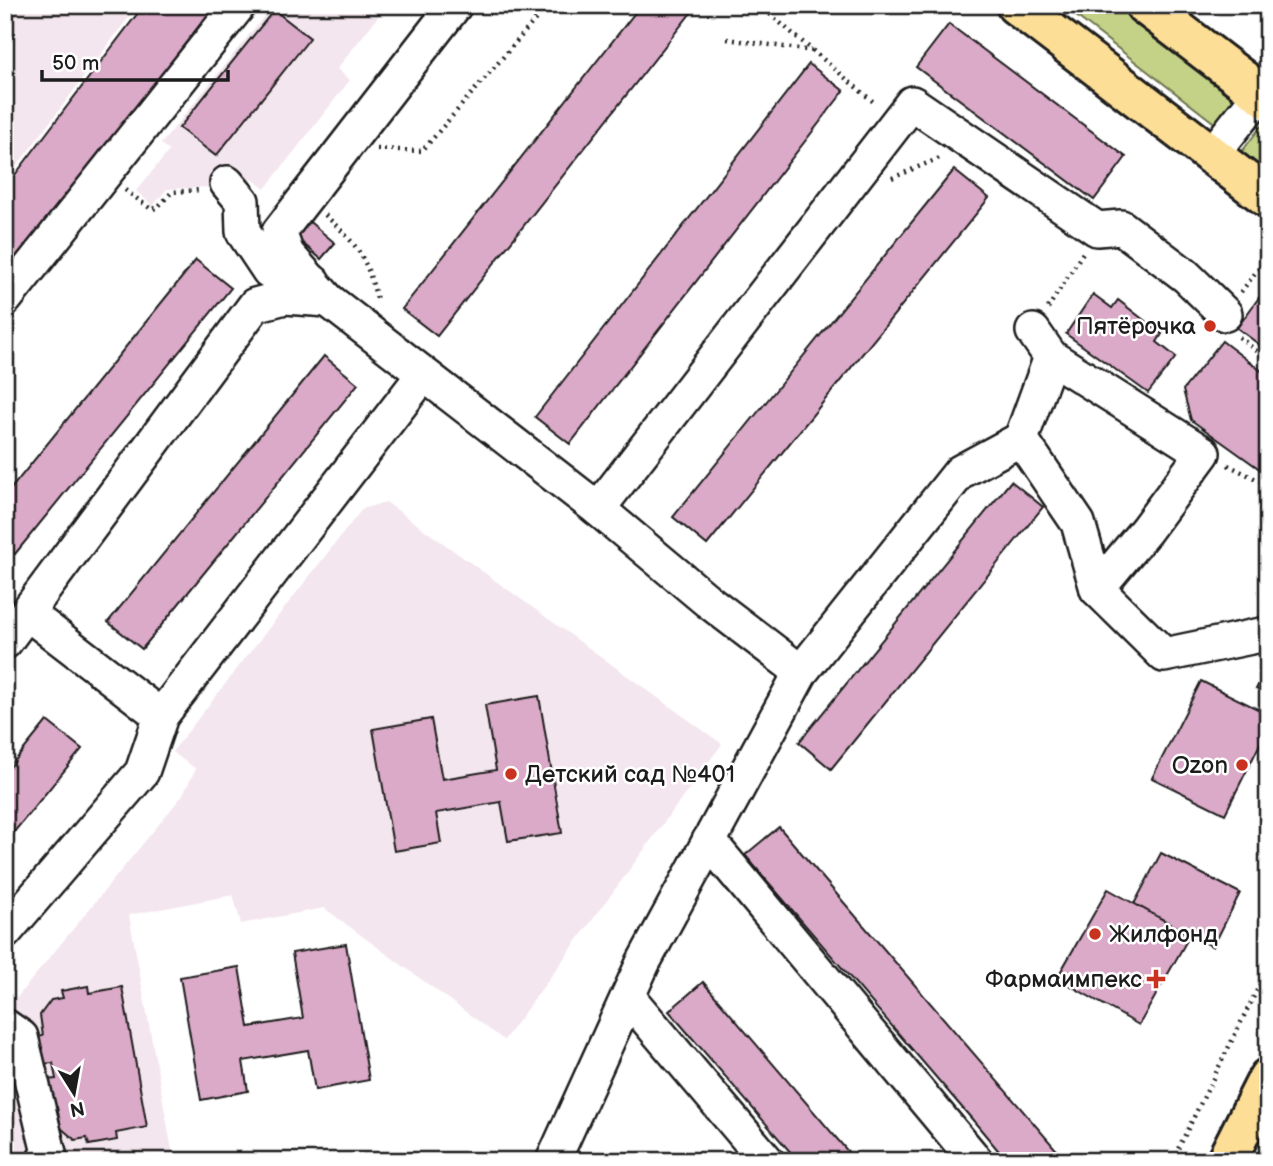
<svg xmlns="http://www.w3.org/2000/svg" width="1273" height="1166" viewBox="0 0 1273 1166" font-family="'Balsamiq Sans',sans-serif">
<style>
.built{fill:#f4e6ee}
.green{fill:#c3d286;stroke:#707751;stroke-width:2}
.building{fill:#dbaac8;stroke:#1c1c1c;stroke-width:2}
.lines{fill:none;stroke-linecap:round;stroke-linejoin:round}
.minor-casing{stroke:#1c1c1c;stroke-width:38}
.major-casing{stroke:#1c1c1c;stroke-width:44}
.path{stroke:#1c1c1c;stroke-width:4.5;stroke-dasharray:2 5;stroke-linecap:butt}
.minor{stroke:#fff;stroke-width:33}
.major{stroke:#fdde96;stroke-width:38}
.poi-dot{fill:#c8321e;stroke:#fff;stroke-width:2.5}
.labels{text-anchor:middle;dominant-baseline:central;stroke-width:5;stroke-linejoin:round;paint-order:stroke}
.poi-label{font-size:24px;fill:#1c1c1c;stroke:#fff;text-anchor:end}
</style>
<rect width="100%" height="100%" fill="#fff"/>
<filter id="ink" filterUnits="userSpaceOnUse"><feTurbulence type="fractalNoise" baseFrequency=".0143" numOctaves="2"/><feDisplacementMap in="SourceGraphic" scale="14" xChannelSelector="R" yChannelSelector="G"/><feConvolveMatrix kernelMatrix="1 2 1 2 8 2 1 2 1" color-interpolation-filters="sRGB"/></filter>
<g filter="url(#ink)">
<g class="built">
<polygon points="5,5 138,5 5,182"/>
<polygon points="273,5 387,5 337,69 350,80 265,189 252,179 249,182 235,173 212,187 167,189 153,206 136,191 169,151 161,144"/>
<polygon points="386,502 722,744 504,1040 324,908 241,924 233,895 129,915 172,1150 183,1161 5,1161 5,1012 182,796 196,769 172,752 362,509"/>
</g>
<g class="green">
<polygon points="1062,5 1124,5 1241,94 1217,125"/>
<polygon points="1265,121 1268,123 1268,175 1240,154"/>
</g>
<g class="building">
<polygon points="144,5 215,5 5,278 5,188"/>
<polygon points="641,5 697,5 437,336 402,309"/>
<polygon points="274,10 310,38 216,156 179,128"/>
<polygon points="949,24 1126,157 1094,200 916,67"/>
<polygon points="809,64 844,91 570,444 535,417"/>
<polygon points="954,170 989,198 707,545 673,517"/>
<polygon points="305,218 335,243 321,259 292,234"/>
<polygon points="196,260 231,288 15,554 5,546 5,496"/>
<polygon points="1268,285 1268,351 1237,328"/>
<polygon points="1093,294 1112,308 1118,300 1162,334 1157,342 1176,357 1148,393 1066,334"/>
<polygon points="1222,341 1268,376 1268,475 1191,420 1183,390"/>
<polygon points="324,356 358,384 142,649 108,622"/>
<polygon points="1011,481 1043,507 831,769 799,742"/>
<polygon points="1268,667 1268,695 1256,689"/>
<polygon points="1201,681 1268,714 1268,728 1225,814 1152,778"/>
<polygon points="539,696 562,833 508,841 501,802 436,813 441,843 394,851 373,729 431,719 442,779 496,770 485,705"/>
<polygon points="47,721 82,749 5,843 5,773"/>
<polygon points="779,827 1066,1161 1007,1161 977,1125 745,855"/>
<polygon points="1161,853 1240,893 1213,947 1134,904"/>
<polygon points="1108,889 1190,935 1139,1025 1057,978"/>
<polygon points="346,944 369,1080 315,1090 308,1050 243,1061 248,1091 201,1100 180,977 239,967 249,1027 303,1018 292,953"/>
<polygon points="703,982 856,1161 798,1161 669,1011"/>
<polygon points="88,986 89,993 122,987 147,1127 116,1133 117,1140 89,1145 87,1138 75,1140 61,1128 57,1107 50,1108 45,1080 56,1079 53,1063 42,1064 37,1037 43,1036 40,1015 51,1000 63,998 61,991"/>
</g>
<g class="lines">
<defs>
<g id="minor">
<polyline points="455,5 279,232 287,254 328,300 598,509 708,601 801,672"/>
<polyline points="1210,157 1260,94"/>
<polyline points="227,183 242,201 243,232 269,271 288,282 313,282"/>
<polyline points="5,299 239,5"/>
<polyline points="1021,439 1051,357 1033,331"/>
<polyline points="598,509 912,103 1097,229 1121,227 1186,276 1225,314"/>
<polyline points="1097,589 1164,655 1261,635 1268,639"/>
<polyline points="27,613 161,716"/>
<polyline points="5,642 255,305 285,297 328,300"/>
<polyline points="709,841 976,1161"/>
<polyline points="5,932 142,772 161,716 423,375"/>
<polyline points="628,997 767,1161"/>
<polyline points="5,1026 21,1037 49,1153 43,1161"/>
<polyline points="553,1161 643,963 801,672 960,472 1021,439 1078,523 1097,589 1146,530 1203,453 1051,357"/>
</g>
<g id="major">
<polyline points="1016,5 1268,198"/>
<polyline points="1145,5 1268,99"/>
<polyline points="1226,1161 1268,1078"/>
</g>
</defs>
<use href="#minor" class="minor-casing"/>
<use href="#major" class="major-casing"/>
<g class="path">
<polyline points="759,5 876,104"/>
<polyline points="727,39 813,51"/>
<polyline points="377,149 422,151 548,5"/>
<polyline points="892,178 942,157"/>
<polyline points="125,190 151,209 157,208 172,192 200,190"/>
<path d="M325,215c33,30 41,41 52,85"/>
<polyline points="1241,292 1268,256"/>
<polyline points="1048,308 1084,251"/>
<polyline points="1239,337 1268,360"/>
<polyline points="1228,465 1268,485"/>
<polyline points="1172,1161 1268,968"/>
</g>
<use href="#minor" class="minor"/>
<use href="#major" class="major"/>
</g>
</g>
<g class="poi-dot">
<circle cx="1210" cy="326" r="7"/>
<circle cx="1242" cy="765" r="7"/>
<circle cx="511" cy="774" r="7"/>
<circle cx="1095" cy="934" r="7"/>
<path d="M1152.5 968.5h7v7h7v7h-7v7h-7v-7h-7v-7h7z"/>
</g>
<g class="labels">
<g class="poi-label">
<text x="1196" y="326">Пятёрочка</text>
<text x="1228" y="765">Ozon</text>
<text x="525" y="774" text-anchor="start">Детский сад №401</text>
<text x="1109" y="934" text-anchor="start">Жилфонд</text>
<text x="1142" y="979">Фармаимпекс</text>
</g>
</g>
<rect width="1273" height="1166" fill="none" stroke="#fff" stroke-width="28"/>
<rect x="14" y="14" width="1245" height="1138" fill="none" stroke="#1c1c1c" stroke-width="2.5" filter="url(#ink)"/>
<g transform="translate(74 1093) rotate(169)" stroke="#ffffff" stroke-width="5" paint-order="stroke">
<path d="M0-5L12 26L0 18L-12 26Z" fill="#1c1c1c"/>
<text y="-10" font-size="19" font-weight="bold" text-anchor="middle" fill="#1c1c1c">N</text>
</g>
<path d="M42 70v10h186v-10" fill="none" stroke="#1c1c1c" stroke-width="3.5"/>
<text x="52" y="70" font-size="21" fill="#1c1c1c" stroke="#ffffff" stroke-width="5" paint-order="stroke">50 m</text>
</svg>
